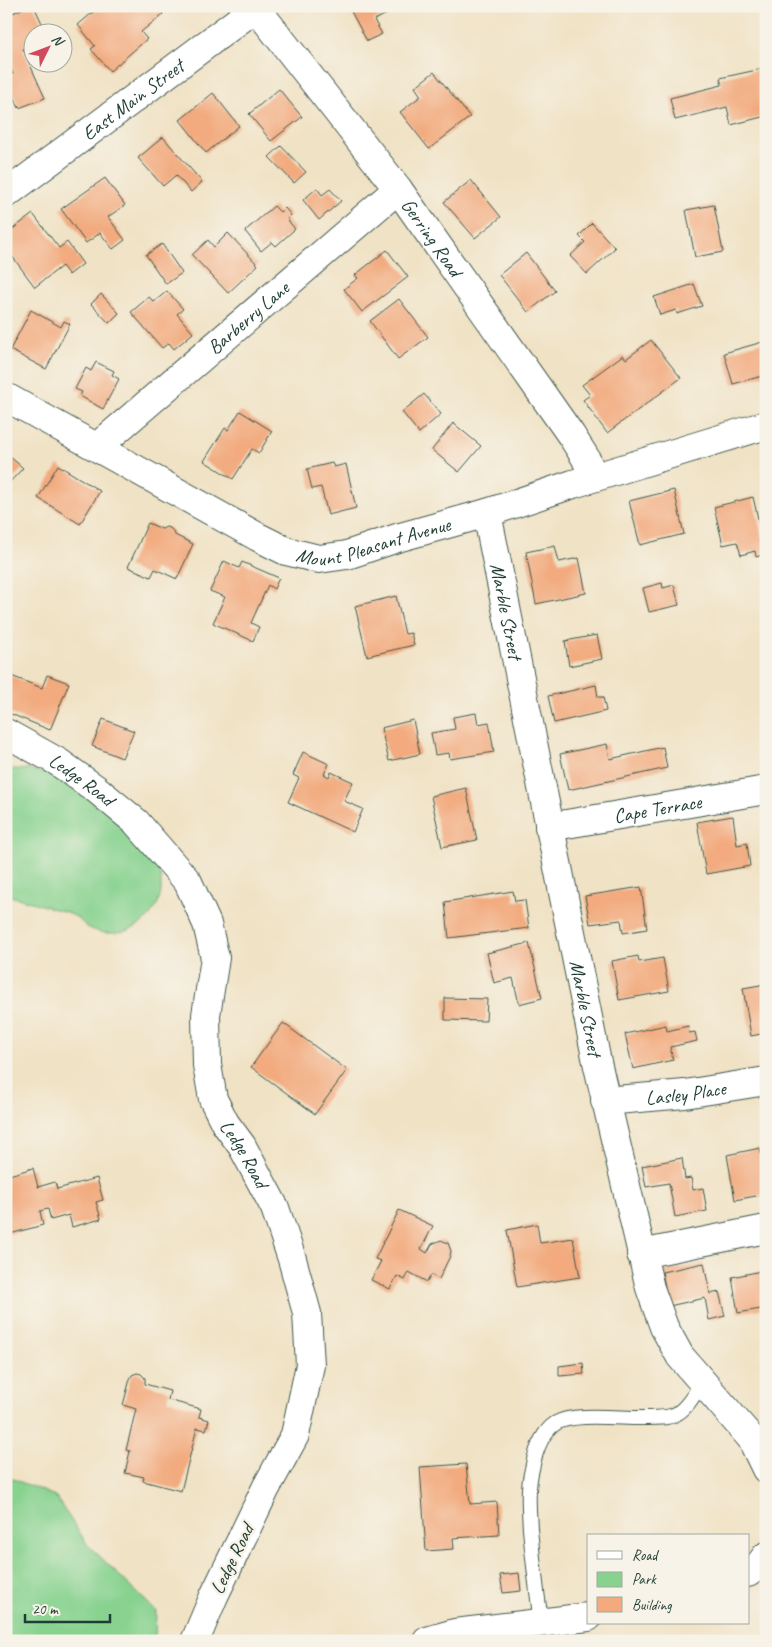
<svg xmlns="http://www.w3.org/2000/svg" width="772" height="1647" viewBox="0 0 772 1647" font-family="Caveat,sans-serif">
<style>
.green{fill:#87d28f;stroke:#538862}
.building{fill:#f2aa7e}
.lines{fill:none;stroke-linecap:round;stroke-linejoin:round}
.service-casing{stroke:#3e564a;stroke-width:16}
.minor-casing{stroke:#3e564a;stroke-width:30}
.secondary-casing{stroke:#3e564a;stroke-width:30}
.service{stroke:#fff;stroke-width:14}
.minor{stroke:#fff;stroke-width:28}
.secondary{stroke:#fff;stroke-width:28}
.labels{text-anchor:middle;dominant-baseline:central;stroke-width:5;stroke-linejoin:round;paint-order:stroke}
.street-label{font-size:20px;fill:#1f3d34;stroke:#f7f3e8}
</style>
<rect width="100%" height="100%" fill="#f7f3e8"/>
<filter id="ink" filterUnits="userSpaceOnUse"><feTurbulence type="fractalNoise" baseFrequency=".02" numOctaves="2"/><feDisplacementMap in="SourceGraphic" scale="10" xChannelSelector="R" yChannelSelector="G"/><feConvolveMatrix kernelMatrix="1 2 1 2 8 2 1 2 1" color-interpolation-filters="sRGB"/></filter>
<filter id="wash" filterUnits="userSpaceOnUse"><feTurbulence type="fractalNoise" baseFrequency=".0096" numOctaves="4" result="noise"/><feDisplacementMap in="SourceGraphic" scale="20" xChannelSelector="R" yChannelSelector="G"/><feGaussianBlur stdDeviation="1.12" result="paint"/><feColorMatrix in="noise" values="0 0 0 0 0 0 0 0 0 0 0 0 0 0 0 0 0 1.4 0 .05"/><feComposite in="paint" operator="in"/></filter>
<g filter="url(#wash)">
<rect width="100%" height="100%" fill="#f0e2c5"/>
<g class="green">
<path d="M16,769l15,1 26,5 29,13 72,78c5,16 5,33 -6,47 -15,20 -43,26 -65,14 -5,-4 -9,-10 -15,-12 -6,-4 -15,-5 -22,-7 -14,-5 -29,-9 -44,-13v-125z"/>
<polygon points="6,1476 55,1496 87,1544 156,1611 155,1641 6,1641"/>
</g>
<g id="blocks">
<g class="building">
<polygon points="28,6 34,6 46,32 32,32 32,45 23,49 45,98 19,108 6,78 13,74 6,59 6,16"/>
<polygon points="100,6 156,6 163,14 141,32 147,39 110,71 91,49 95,46 78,25"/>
<polygon points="348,6 388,6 391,12 374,20 382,34 367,41"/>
<polygon points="766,68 766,116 731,125 727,107 675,120 670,98 722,85 720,78"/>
<polygon points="434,72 470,117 429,149 400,112 421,96 415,87"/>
<polygon points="279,89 302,117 271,141 249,114"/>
<polygon points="213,93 239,126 206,153 180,120"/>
<polygon points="163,137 202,182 191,192 176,175 163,186 138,158"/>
<polygon points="281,146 306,172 294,183 269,157"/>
<polygon points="105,178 125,205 108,217 125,240 113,249 100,233 86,243 61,209"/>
<polygon points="471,180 501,217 475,238 444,202"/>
<polygon points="317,188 322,195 330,189 341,201 319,220 303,200"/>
<polygon points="714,205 723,252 695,257 686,210"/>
<polygon points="274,206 280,212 285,208 291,215 287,219 295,229 276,246 272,242 261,251 245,231"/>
<polygon points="33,214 59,248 67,242 83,264 69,275 62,266 35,287 6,248 6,234"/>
<polygon points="592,223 615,248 587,274 570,256 585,242 579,236"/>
<polygon points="228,233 258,265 228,293 192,255 208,240 214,247"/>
<polygon points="162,244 182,273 166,284 146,255"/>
<polygon points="387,250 408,277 362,312 344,289 358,278 355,275"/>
<polygon points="526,253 555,291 528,312 499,275"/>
<polygon points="694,284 702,306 677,314 676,310 660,315 654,297"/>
<polygon points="167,291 183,309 177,314 193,333 174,349 169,343 162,348 131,312 149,297 154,302"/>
<polygon points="101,294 119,313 109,323 91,304"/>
<polygon points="399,299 428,337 398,359 370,321"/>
<polygon points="31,310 61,327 64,321 70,324 46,369 10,350"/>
<polygon points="651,340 681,378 607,433 583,400 590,395 582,385 623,355 626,359"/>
<polygon points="766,341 766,375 733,384 724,353"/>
<polygon points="96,362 114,371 112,375 119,379 103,409 80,396 82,392 75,389 86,368 91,371"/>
<polygon points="424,394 441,414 419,433 402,412"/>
<polygon points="240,411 272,431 259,453 252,449 233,479 204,461 225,428 228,430"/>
<polygon points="453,423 481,446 459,472 432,450"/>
<polygon points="8,455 23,468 6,486 6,456"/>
<polygon points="332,463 334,467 346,464 356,508 328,515 321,487 312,489 307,469"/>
<polygon points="58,465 100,491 80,524 38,498"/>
<polygon points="674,490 684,534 640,545 629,501"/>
<polygon points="753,497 762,536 766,536 766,554 756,557 755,551 741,555 737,542 723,545 714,507"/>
<polygon points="148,523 162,529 166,527 170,528 173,531 175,535 193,544 177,579 155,569 151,577 128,567"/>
<polygon points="555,546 559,562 579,558 586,593 536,604 526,552"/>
<polygon points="224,561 239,568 242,562 279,578 274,589 268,585 251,623 259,627 253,641 213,623 225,597 210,591"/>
<polygon points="662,583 663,588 674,585 679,605 649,612 643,588"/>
<polygon points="396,596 405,634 411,633 414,645 367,656 355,606"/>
<polygon points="597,635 602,659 569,666 565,641"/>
<polygon points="6,674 42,688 47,675 69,683 50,730 6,712"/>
<polygon points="596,685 598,697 603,697 606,711 554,723 548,696"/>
<polygon points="476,713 478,724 489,722 494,752 450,759 449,753 435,755 431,733 455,729 453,717"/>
<polygon points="103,719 134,731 122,758 92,746"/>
<polygon points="413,720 420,754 389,761 381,728"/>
<polygon points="607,744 610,759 663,747 667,768 568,790 560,754"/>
<polygon points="303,752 329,764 324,774 329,777 331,772 353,782 344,801 363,809 353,832 288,802 299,778 293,775"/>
<polygon points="466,788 477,840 442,847 431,796"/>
<polygon points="733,816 737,845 747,843 750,866 706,874 697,822"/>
<polygon points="641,887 647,929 623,933 621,920 590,924 585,896"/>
<polygon points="513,891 515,901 525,900 529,928 449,938 445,902"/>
<polygon points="529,943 542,998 519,1004 513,978 494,983 487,953"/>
<polygon points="638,956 639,962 663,958 669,991 619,1000 612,961"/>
<polygon points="766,984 766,1033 751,1036 743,988"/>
<polygon points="445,998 487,999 486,1021 445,1020"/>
<polygon points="283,1023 347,1070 315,1114 251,1067"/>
<polygon points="666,1025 667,1031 688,1026 689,1033 695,1032 697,1041 670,1047 673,1060 633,1069 625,1034"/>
<polygon points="760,1148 766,1178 766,1194 735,1200 727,1155"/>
<polygon points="682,1158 685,1179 691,1178 693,1190 703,1188 707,1211 675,1217 669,1183 646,1187 642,1166"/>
<polygon points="33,1168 38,1187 55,1182 57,1189 97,1178 103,1200 96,1202 101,1219 72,1227 69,1215 51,1220 48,1209 40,1211 43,1225 6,1235 6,1176"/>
<polygon points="399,1210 433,1226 421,1249 427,1253 432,1244 441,1240 448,1243 451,1251 450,1256 439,1279 431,1275 427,1282 409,1272 405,1280 397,1276 390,1289 371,1280 381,1261 375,1259"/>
<polygon points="537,1224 540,1243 573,1238 580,1277 517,1287 507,1230"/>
<polygon points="704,1263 710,1294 719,1292 725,1316 709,1320 705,1298 669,1306 662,1272"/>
<polygon points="766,1270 766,1308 738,1313 732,1277"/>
<polygon points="583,1363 584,1374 559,1376 559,1366"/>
<polygon points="137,1373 141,1374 145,1378 145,1384 170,1391 168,1400 201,1409 199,1417 209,1420 206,1430 197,1428 181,1491 143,1481 144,1477 125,1473 130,1451 126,1450 136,1409 123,1405 130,1379 132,1375"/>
<polygon points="466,1464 470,1504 497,1502 499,1535 453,1538 454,1549 426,1551 420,1467"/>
<polygon points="519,1573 521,1591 503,1593 500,1575"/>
</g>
</g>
</g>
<g filter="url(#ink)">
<use href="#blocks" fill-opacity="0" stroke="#3e564a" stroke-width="1"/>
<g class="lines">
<defs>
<path id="service" d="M541,1623c-4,-31 -8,-62 -11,-94 -1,-20 -3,-41 2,-60 3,-16 10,-37 24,-46 18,-11 68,-4 90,-5 10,-1 22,1 30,-4 12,-6 19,-22 27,-32"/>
<g id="minor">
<path id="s1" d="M256,8l142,181 173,246 14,22 9,20"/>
<path id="s2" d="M6,397l252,140 28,14 33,8 28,-4 50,-17 90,-25 86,-29 193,-59"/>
<path id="s3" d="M97,447l301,-258"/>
<path id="s4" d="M487,513l110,549 53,226 14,39 16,29 71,82 15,31"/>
<path id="s5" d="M6,733l52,29 38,27 40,33 52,60 19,42 8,34 -9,57 1,50 6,34 12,24 17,23 33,62 17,51 15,54 3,52 -15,70 -29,53 -52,108 -19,45"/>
<path id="s6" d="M549,827l217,-37"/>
<path id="s7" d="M605,1101l80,-7 81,-13"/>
<polyline points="641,1254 766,1229"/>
<polyline points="748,1573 760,1564 766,1556"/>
<polyline points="427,1641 455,1633 588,1617"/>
</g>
<g id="secondary">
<path id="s8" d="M6,194l252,-188"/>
</g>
</defs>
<use href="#service" class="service-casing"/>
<use href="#minor" class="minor-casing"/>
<use href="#secondary" class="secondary-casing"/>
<use href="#service" class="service"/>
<use href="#minor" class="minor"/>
<use href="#secondary" class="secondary"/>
</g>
</g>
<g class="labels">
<g class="street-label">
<text stroke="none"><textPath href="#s8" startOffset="158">East Main Street</textPath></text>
<text stroke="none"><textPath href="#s1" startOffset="289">Gerring Road</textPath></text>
<text stroke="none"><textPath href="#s3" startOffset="199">Barberry Lane</textPath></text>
<text stroke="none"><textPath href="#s2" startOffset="410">Mount Pleasant Avenue</textPath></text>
<text stroke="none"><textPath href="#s4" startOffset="100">Marble Street</textPath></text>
<text stroke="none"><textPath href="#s5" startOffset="89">Ledge Road</textPath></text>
<text stroke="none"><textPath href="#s6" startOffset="110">Cape Terrace</textPath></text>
<text stroke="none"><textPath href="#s4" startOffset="505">Marble Street</textPath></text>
<text stroke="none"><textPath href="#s7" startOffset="81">Lasley Place</textPath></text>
<text stroke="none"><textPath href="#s5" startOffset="524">Ledge Road</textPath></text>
<text transform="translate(232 1559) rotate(-64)">Ledge Road</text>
</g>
</g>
<rect width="772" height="1647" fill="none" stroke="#f7f3e8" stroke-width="25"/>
<rect x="587" y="1534" width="162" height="90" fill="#f7f3e8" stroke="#a1aaa0"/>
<rect x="597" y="1551" width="25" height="8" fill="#ffffff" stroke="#a1aaa0"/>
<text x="632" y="1560" font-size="15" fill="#1f3d34">Road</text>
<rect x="597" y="1572" width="25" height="15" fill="#87d28f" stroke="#a1aaa0"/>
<text x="632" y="1584" font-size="15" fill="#1f3d34">Park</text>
<rect x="597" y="1597" width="25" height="15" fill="#f2aa7e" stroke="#a1aaa0"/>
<text x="632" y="1610" font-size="15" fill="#1f3d34">Building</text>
<g transform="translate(48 48) rotate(48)"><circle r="24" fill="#f7f3e8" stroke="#a1aaa0"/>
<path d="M0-4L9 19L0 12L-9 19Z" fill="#d1495b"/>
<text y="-8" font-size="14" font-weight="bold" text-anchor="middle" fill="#1f3d34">N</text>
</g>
<path d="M25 1614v8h85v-8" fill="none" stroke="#1f3d34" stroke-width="2.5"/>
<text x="32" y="1614" font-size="15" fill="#1f3d34" stroke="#f7f3e8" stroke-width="4" paint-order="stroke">20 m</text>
</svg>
